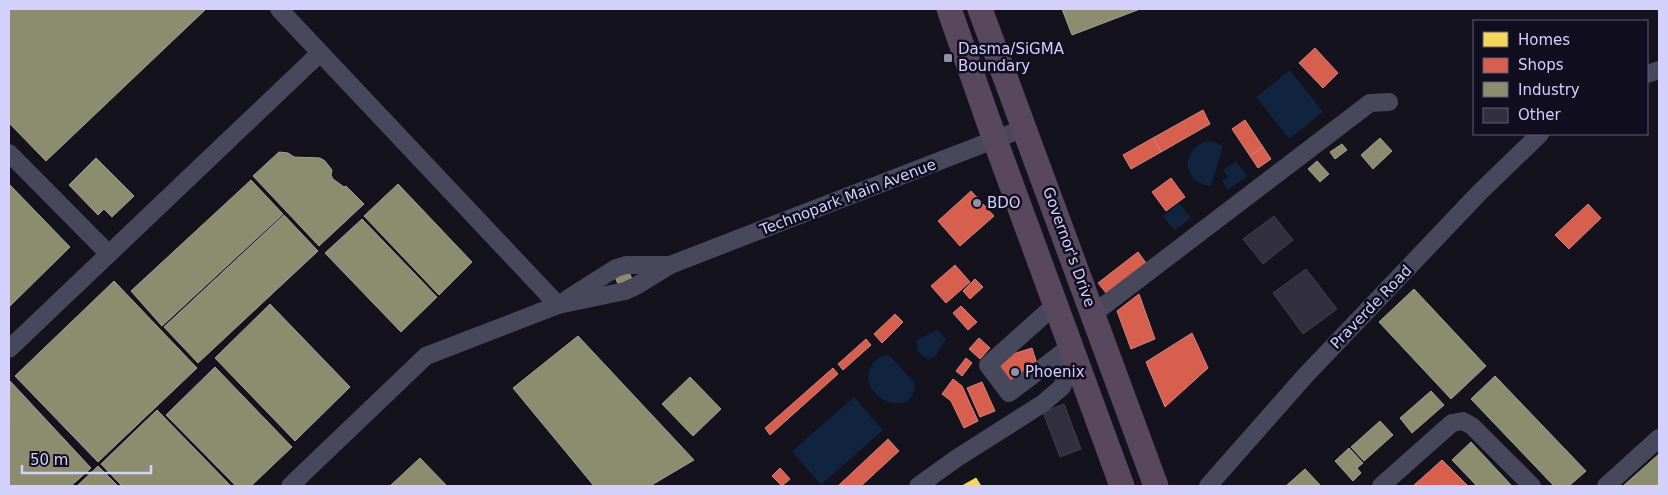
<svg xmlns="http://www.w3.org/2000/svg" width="1668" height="495" viewBox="0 0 1668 495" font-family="'DejaVu Sans',sans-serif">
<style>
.water{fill:#10233f}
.homes{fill:#f6d55c;stroke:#ecd48c}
.shops{fill:#d6604d;stroke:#d58282}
.industry{fill:#8c8c6e;stroke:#a2a099}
.building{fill:#32303e;stroke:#403d50}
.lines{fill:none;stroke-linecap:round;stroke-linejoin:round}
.minor{stroke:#48485d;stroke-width:18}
.highway{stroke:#59485d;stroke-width:25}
.poi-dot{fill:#918eae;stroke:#110e20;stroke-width:2}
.labels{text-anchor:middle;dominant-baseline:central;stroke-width:5;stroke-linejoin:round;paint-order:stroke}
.poi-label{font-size:15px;fill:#d4d0fc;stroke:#110e20;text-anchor:start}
.street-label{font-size:15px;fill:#d4d0fc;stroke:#110e20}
</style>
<rect width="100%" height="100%" fill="#14121c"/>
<g class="water">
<polygon points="1290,70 1323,112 1289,139 1256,97"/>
<path d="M1207,141l8,1 8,4 -12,40c-29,-3 -32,-36 -4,-45z"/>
<polygon points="1236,161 1247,176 1228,190 1222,181 1228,177 1223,170"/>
<polygon points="1179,203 1191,218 1174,231 1163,216"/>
<path d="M937,329l9,10 -11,18 -7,2c-9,-4 -12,-9 -11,-18 5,-6 14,-6 20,-12z"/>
<path d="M889,355l26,28c-1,41 -62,13 -43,-18 4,-7 10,-9 17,-10z"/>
<polygon points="854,397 883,430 821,485 792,451"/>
</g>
<polygon class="homes" points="976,478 981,486 962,486"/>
<g class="shops">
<polygon points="1315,48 1338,73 1323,88 1299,63"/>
<polygon points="1203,110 1210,124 1161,152 1153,138"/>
<polygon points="1245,120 1263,147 1250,156 1232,129"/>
<polygon points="1153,138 1161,152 1131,169 1123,155"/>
<polygon points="1263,147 1271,159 1258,168 1250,156"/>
<polygon points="1171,178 1185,197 1166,211 1152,192"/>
<polygon points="971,191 994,216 960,246 938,221"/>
<polygon points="1588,204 1601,218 1569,249 1555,235"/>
<polygon points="1138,252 1146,263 1107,294 1098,283"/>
<polygon points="955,265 970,282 946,303 931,286"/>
<polygon points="975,279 983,287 970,299 963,291"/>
<polygon points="1139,294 1155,339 1131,349 1117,311"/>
<polygon points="961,306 977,322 968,330 953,313"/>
<polygon points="895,314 903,322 882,343 874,334"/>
<polygon points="1192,333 1208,368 1165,407 1146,362"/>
<polygon points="979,338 990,348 980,359 969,349"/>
<polygon points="866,339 871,345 843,370 838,364"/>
<polygon points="1032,348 1038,367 1020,374 1007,385 993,371 1010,355"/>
<polygon points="966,358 972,363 962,376 956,371"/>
<polygon points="833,368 838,374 770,435 765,428"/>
<polygon points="953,379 962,386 978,421 964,428 951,401 942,394"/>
<polygon points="982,382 995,411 980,417 967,388"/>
<polygon points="888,439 899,451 861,486 838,486"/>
<polygon points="1442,460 1468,486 1413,486"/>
<polygon points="780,468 790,479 782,486 772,476"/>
</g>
<g class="industry">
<polygon points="9,9 206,9 46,161 9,123"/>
<polygon points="1062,9 1140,9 1072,35"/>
<polygon points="1380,138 1392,151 1373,169 1361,155"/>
<polygon points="1342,144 1347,150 1335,159 1330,152"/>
<polygon points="279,152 288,153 294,157 320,158 325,161 332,170 331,175 333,179 344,187 346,186 364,204 319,246 253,176"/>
<polygon points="96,158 134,196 112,217 104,209 98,215 69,185"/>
<polygon points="1317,161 1329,174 1320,182 1308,169"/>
<polygon points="251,180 283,214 162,326 131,291"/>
<polygon points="9,184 70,247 9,307"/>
<polygon points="398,184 472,262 439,295 364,216"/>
<polygon points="284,215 318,251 198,363 164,327"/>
<polygon points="362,219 437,297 401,332 325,253"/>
<polygon points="629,272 632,279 618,284 615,277"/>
<polygon points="114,281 197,368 98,462 15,376"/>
<polygon points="1414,289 1486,366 1451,399 1379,322"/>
<polygon points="270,304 350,387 295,441 215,358"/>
<polygon points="578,336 694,460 650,486 594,486 513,388"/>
<polygon points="215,367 292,447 251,486 236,486 166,415"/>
<polygon points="1495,376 1586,471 1569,486 1554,486 1471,399"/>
<polygon points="690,377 721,409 693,436 662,404"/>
<polygon points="10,381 91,468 71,486 9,486"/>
<polygon points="1431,391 1444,405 1412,433 1400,418"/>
<polygon points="157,410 231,486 122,486 101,464"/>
<polygon points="1380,421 1393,435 1364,461 1351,447"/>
<polygon points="1471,442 1512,486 1477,486 1452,460"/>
<polygon points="1349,448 1363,463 1357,468 1361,473 1353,481 1335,461"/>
<polygon points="1659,454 1659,486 1623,486"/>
<polygon points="420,458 447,486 390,486"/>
<polygon points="98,466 118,486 77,486"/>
<polygon points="1305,469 1321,486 1286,486"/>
</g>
<g class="building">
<polygon points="1274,216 1293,240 1263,264 1243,239"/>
<polygon points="1306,269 1337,309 1303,334 1273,293"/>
<polygon points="1064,404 1081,449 1060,457 1043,412"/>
</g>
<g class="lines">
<g class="minor">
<polyline points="279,9 558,305"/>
<polyline points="1647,74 1659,70"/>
<polyline points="9,153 109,254"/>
<polyline points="567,299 616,268 626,265 669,265"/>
<polyline points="1055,305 988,365 1009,393 1070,347"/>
<polyline points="1093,314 1370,103 1389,102"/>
<polyline points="9,349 320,53"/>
<polyline points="290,486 426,356 558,305 625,291 636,286 670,265 1025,128"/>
<polyline points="918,486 957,458 1042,404 1062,387 1073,355"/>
<polyline points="1208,486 1305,376 1480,192 1540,134"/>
<polyline points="1381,486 1452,423 1463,421 1472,426 1532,486"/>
<polyline points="1606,486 1659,438"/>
</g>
<g class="highway">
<polyline points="949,9 995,140 1122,486"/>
<polyline points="980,9 1156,486"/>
</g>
</g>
<g class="poi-dot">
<rect x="943" y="53" width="10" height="10" rx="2.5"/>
<circle cx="977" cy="203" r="5"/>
<circle cx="1015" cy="372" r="5"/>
</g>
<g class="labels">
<g class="poi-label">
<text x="958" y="49">Dasma/SiGMA<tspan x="958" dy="17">Boundary</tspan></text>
<text x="987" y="203">BDO</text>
<text x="1025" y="372">Phoenix</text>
</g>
<g class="street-label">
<text transform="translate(848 197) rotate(-21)">Technopark Main Avenue</text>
<text transform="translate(1069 247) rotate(70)">Governor's Drive</text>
<text transform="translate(1371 307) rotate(-46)">Praverde Road</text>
</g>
</g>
<rect width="1668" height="495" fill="none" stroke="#d4d0fc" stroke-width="20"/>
<rect x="1473" y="20" width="175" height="115" fill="#110e20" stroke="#5f5c78"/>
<rect x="1483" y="32" width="25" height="15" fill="#f6d55c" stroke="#5f5c78"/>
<text x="1518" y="45" font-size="15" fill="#d4d0fc">Homes</text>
<rect x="1483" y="58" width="25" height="15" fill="#d6604d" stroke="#5f5c78"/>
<text x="1518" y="70" font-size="15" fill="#d4d0fc">Shops</text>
<rect x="1483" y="82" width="25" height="15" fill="#8c8c6e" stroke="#5f5c78"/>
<text x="1518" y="95" font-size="15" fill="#d4d0fc">Industry</text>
<rect x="1483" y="108" width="25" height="15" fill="#32303e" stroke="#5f5c78"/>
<text x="1518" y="120" font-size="15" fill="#d4d0fc">Other</text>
<path d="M22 465v8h129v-8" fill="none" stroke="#d4d0fc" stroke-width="2.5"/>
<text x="30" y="465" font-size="15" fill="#d4d0fc" stroke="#110e20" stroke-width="4" paint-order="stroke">50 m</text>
</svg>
